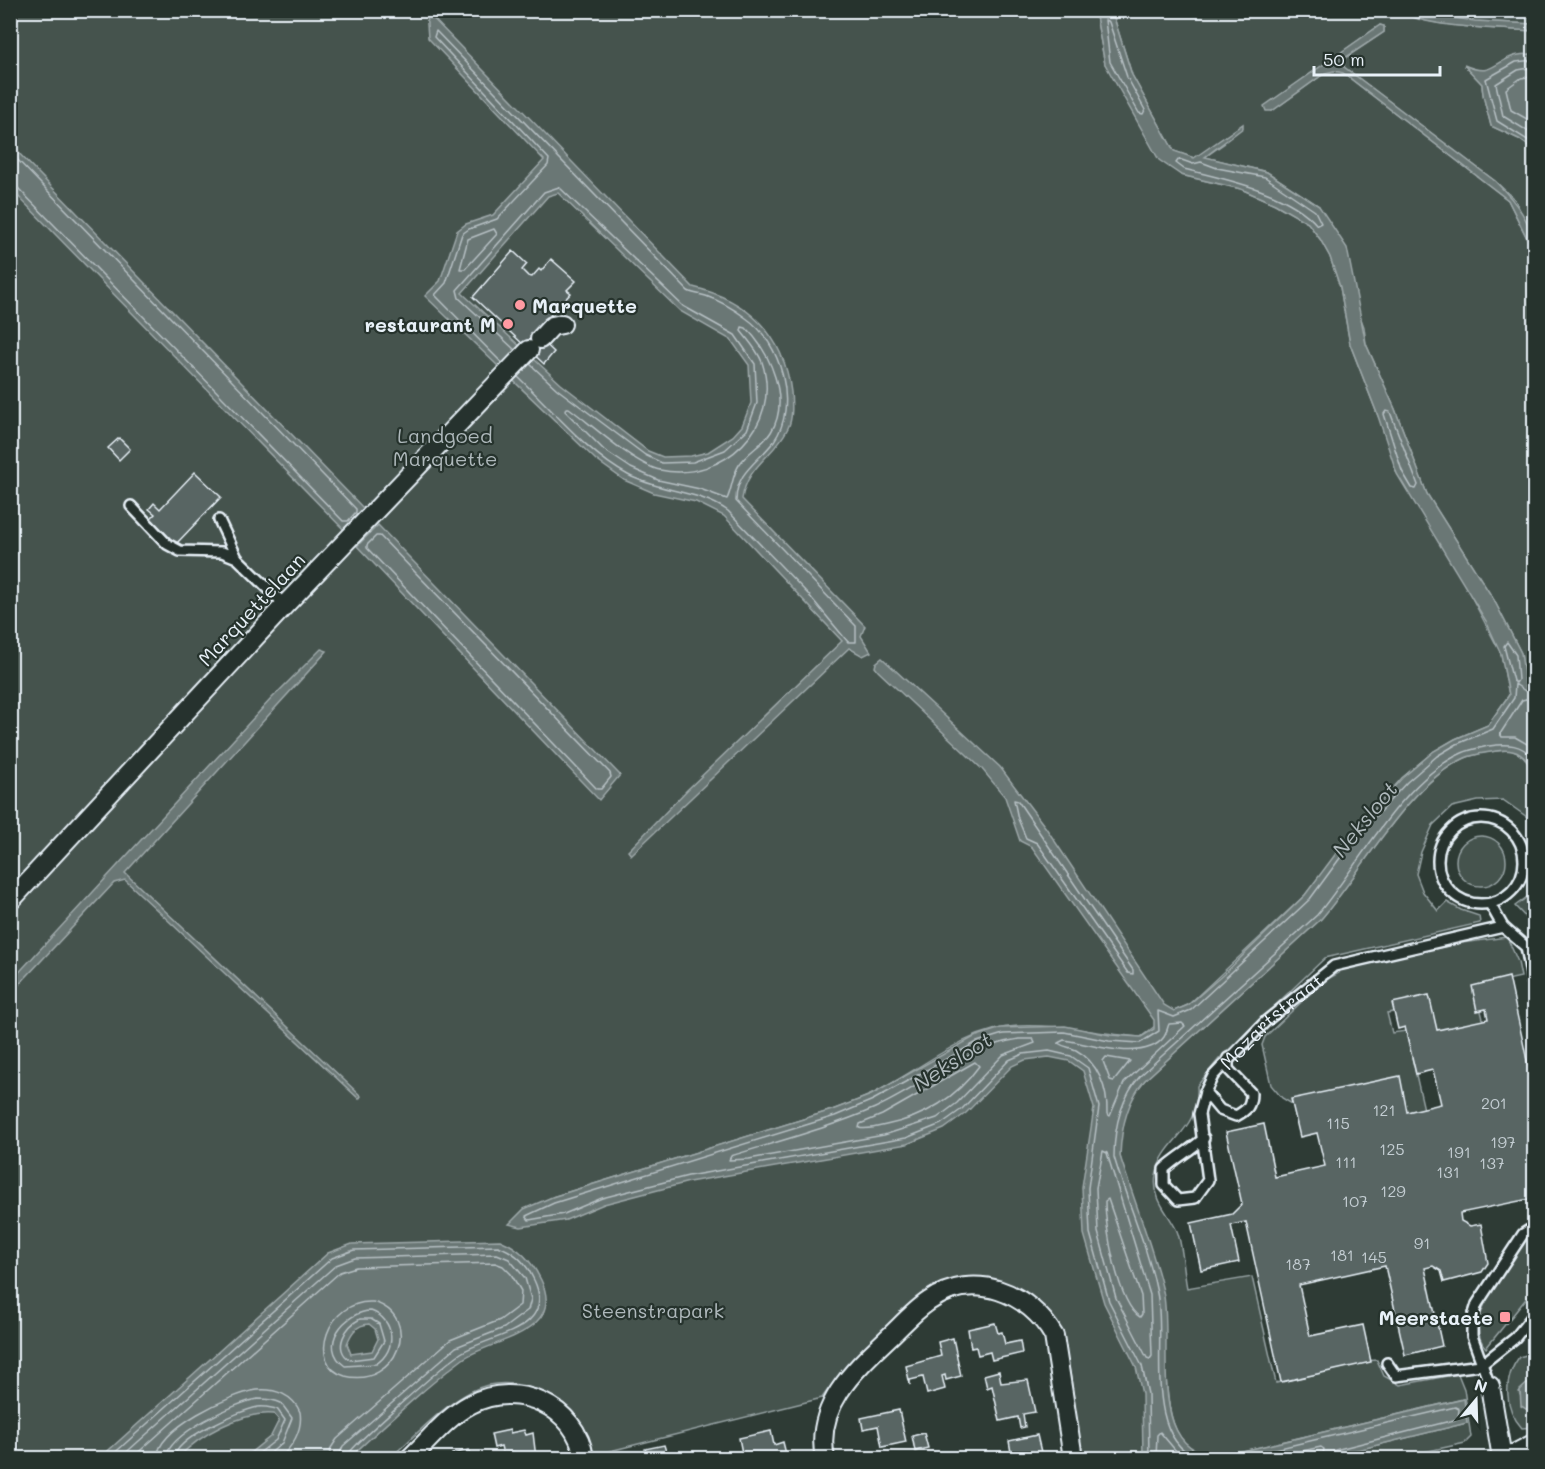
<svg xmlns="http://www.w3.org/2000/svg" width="1545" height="1469" viewBox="0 0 1545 1469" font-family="Mali,sans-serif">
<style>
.green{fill:#45524e;stroke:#96a2a3;stroke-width:1.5}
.water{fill:#6b7775;stroke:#9da8a9;stroke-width:1.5;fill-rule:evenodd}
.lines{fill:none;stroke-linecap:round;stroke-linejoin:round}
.shore{stroke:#b6c0c4;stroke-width:1.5}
.building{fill:#596563;stroke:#e8f1f8;stroke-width:1.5}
.lane-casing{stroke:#e8f1f8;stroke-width:14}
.street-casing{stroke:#e8f1f8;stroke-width:22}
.secondary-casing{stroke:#e8f1f8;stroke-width:28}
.lane{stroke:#26332d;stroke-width:9}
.street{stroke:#26332d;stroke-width:18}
.secondary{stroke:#26332d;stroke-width:24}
.poi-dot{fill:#ff9aa2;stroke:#26332d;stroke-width:2}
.labels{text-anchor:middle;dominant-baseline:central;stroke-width:4.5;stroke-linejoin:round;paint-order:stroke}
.number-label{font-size:16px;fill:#c4ced3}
.poi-label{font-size:20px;font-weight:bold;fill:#e8f1f8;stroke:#26332d;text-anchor:end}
.park-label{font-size:20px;fill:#afb9bc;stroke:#26332d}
.street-label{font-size:20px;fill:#e8f1f8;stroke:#26332d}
.water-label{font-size:21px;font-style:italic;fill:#b0babd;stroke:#26332d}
</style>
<rect width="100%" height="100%" fill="#2e3b35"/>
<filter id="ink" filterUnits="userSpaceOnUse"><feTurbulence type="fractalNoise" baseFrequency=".0167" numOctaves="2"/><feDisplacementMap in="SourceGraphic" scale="12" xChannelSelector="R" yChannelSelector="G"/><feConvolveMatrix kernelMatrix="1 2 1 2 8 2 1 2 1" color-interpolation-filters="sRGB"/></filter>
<g filter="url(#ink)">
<g class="green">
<path d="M1403,10c14,18 107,19 131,21v23l-20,3 -18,10 -17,5 -14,-6 17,18c0,14 6,28 9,42l28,13 15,11v89l-19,-39 -20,-19 -151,-114v-8l40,-27v-6l-4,-1 -115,81 7,5 53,-38 9,-2 9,2 165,127 26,52v430l-8,4 -5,-33 -27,-53 -67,-106 -32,-85 -29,-65 -2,-17 -45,-121 -52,-34 -62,-15 20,-14 -31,15 -20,-7 -42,-76 -20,-64z"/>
<path d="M10,11h1085l10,53 76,111 60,14 34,15 33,19 12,16 10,18 10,30 10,57 28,72 123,238 8,41 -21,30 -33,14 -21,12 -32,27 -18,24 -20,17 -59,76 -117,110 -14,6 -33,26c-41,-3 -82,-13 -123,-11 -54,2 -101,47 -148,69 -12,6 -25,10 -38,15l-280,87 346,-80 100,-71 120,17 -8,68 60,327h-88c-5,-27 -12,-123 -30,-138 -12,-11 -61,-30 -79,-39 -52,34 -116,64 -151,117l-228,57c-4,-13 -8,-26 -17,-38 -21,-28 -72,-43 -105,-26 -31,16 -56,44 -82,67h-379z"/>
<polygon points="1426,11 1534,11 1534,24 1475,21 1429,14"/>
<path d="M1511,750c32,11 23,51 23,79l-7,-12 -24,-17 -25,1 -26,6 -19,18 -12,27 -5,22 7,18 15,19 9,-9 14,8 18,6 1,7 -155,35 -106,101 -22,27c3,47 -33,51 -41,89 -4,24 11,36 20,54 6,9 8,46 11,59l65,-11 24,106 88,-20v-2l13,-1 7,16 16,9 58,-11 6,15 7,48 -6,6 -68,15h-72l142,-35 -4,-24 -233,55c-55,8 -60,-33 -64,-76l-46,-222v-19l6,-24 8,-21 11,-12 176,-161c40,-46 88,-137 144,-161 14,-6 31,-7 46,-8z"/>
<circle cx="1481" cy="861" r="25"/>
<polygon points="1534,892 1534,925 1533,925 1515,906"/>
<polygon points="1507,937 1518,962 1521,977 1475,987 1485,1027 1433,1039 1409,1010 1387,1013 1392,1033 1406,1031 1433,1149 1310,1100 1292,1104 1282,1098 1271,1085 1262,1045 1265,1037 1322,982 1339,973 1341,969 1461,943"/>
<path d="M1534,1235v54l-48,59c-26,-27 23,-82 39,-106z"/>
<path d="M1534,1353v24l-15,15 7,17 8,-3v21l-12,1c-18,-20 -19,-49 -3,-71z"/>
</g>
<g class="water">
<path d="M426,11l267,276c55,13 91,48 98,105 1,12 2,26 -3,36 -14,29 -41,37 -46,71l123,127 -4,10 10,16 -8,4 -14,-8 -218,207 -3,-4 3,-3 56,-58 155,-149 -118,-125 -28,-14 -42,-9 -30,-13 -28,-20 -171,-164 15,-15 17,-50 9,-7 27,-9 51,-55 -116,-122zM558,193l122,118 51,29 18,25 2,38 -9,23 -9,10 -25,16 -17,4 -28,1 -15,-6 -87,-67 -99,-91 86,-97z"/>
<path d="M1095,11h17l20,64 42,76 20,7 49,-34v4l-38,29 62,15 52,34 28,42 19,96 29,65 32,85 67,106 27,53 5,33 8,-4v93c-7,-20 -17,-27 -38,-24 -10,2 -22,3 -31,7 -58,26 -103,114 -144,161l-176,161c-18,21 -24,48 -25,76 14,44 32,89 43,135 12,50 -22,176 67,163l234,-55 3,24 -142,35h-182l-1,-64 -6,-27 -32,-64 -20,-69 -2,-47 12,-79 -11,-37 -14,-10 -20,-4 -24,3 -13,6 -46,47 -22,16 -37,15 -218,38 -85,22 -38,16 -45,7 -12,-3 15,-15 28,-12 280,-87 39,-15 103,-58 27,-9 64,-2 45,9 31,2 13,-8v-9l-122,-173 -12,-6 -15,-44 -23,-28 -104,-98 -3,-4 1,-4 6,-5 118,109 46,61 118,177 10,6 14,-6 37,-32 80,-78 41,-55 56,-62 32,-27 21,-12 33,-14 21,-30 -8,-41 -15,-33 -89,-147 -19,-58 -28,-72 -10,-57 -10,-30 -10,-18 -12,-16 -33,-19 -34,-15 -60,-14 -22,-15 -54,-96z"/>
<path d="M1403,11h23l3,3 46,7 59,3v7c-24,-2 -117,-3 -131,-20z"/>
<path d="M1380,25l4,1v6l-39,26 -1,9 151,114c19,19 40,43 39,71l-26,-52 -165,-127 -9,-2 -9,2 -53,38h-6l-2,-5z"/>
<path d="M1534,54v96l-15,-11 -28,-13c-3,-14 -9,-28 -9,-42l-18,-19c27,12 27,-1 50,-9 6,-2 14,-2 20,-2z"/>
<polygon points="10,144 366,511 346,532 11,189"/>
<polygon points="378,525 620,775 599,800 357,546"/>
<polygon points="321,649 327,651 125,873 361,1096 359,1099 125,880 114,883 11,993 11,981 271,699"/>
<path d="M500,1240c20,8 32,21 41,40 26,54 -52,60 -78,79 -40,30 -78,66 -114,99h-105l27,-22 8,-16 -5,-6c-32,-3 -75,21 -96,44h-78l228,-205 24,-9zM369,1324l6,5 3,10 -6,12 -21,3 -4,-10c4,-11 9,-19 22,-20z"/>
<polygon points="1534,1377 1534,1406 1526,1409 1521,1406 1520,1390"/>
</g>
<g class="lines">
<g class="shore">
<polygon points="1105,20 1109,22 1127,77 1145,110 1143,114 1139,113 1110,62"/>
<polyline points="1534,60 1516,62 1486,79 1497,121 1534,144"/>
<polyline points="1534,67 1518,70 1496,84 1503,116 1534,135"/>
<polyline points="1534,76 1521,78 1506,89 1511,110 1534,123"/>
<polyline points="10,152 356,509 356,512 348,521 343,521 17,187 10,185"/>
<path d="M1179,159l14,5 8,-2 16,6 48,9 50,34 6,12 -4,2c-28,-33 -92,-46 -133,-56l-8,-6z"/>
<polygon points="494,229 497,234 465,269 460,269 468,239"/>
<path d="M742,327l4,1c24,24 45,72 25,104 -8,13 -24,20 -32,33 -7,11 -7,24 -12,34l-27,-10 -42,-9 -27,-12 -27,-18 -39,-39 1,-3h3c22,16 66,57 91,62 63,13 123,-44 102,-108 -4,-11 -14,-22 -21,-31z"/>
<polyline points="515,350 459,298 457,290 544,192 559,187 683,306 735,335 755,364 757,403 747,430 725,450 693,462 662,463 645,455 557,389 530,364"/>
<path d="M502,363l-67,-68 11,-12 16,-49 7,-5 28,-10 51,-54 1,-6 -115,-122 2,-6 252,260c6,3 12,3 18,5 14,5 28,13 40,22 35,24 53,87 28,123 -15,21 -38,30 -38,60l120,125v16h-8l-40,-48 -80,-83c-30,-21 -68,-19 -100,-36 -40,-21 -77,-67 -110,-98"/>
<polygon points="1386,411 1390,412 1418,485 1416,489 1412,488 1402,471 1384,414"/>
<polygon points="376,536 380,536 610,773 611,777 601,789 597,789 367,548 367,545"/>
<polygon points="1507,642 1516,655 1518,680 1516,683 1513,681 1504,646"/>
<polyline points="1534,697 1522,700 1500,734 1502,737 1515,737 1534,748"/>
<polygon points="1014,800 1018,801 1133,970 1133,974 1128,973 1037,843 1026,838 1018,819"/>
<path d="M1169,1024l13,-1 3,3 -61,57 -14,33 -3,-2c1,-25 -9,-52 -31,-64 -6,-3 -12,-3 -18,-7l6,-3c27,4 81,23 100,-3 3,-4 3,-9 5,-13z"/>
<path d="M1019,1039h14l2,4 -32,12 -46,48 -20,15 -53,17 -135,24 -20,1 2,-4c48,-15 98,-28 144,-48 49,-22 90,-61 144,-69z"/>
<polygon points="1106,1057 1130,1061 1114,1081 1110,1080 1103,1061"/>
<path d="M975,1062l4,4c-23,32 -54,51 -93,59 -8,2 -20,5 -27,3l1,-4 22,-9z"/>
<polygon points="1103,1151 1107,1153 1150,1295 1152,1356 1150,1359 1147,1358 1116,1298 1098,1232 1096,1188"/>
<path d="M1108,1199l33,97 1,18 -2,3c-22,-13 -35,-90 -35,-116z"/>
<path d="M373,1302c51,14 24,87 -28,74 -39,-11 -18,-77 28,-74z"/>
<path d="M371,1311c24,8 27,39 5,53l-31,2c-28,-20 0,-55 26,-55z"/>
<path d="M360,1319h11l8,5 5,17 -10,16 -24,3c-18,-12 -4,-34 10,-41z"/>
<path d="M109,1458l223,-200 22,-8 144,-4c17,6 29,18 36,34 24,51 -46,55 -73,73 -15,10 -114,96 -115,105"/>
<polyline points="120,1458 336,1265 355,1258 497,1254 509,1259 525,1278 531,1299 528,1310 504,1328 456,1347 343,1446 338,1458"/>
<polyline points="132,1458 340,1272 356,1267 495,1263 503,1266 511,1274 521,1291 520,1305 500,1320 450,1340 337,1439 331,1448 329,1458"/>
<path d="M157,1458c1,-30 73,-64 100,-68 18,-2 36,5 43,22 3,18 -8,36 -21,46"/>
<path d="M166,1458c2,-24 70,-56 92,-59 7,0 17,1 23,4l11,15 -10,25 -17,15"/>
<path d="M174,1458c2,-20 64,-47 84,-51 6,-1 13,1 19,2l8,11 -9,20 -23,18"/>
<polyline points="1149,1458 1148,1394 1142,1366 1109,1301 1090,1233 1088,1188 1099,1107 1088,1068 1071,1056 1049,1051 1023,1054 1009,1060 962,1109 941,1124 906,1138 688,1176 602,1198 564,1214 529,1220 526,1216 554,1203 835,1116 873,1100 977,1042 1003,1034 1064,1032 1109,1041 1140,1043 1159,1031 1158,1011 1174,1017 1191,1010 1310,899 1351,843 1407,782 1437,756 1457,744 1493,729 1514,698 1515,684 1525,691 1534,688"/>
<polyline points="1156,1458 1157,1435 1160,1432 1182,1458"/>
<path d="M1197,1458c-55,-22 -30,-119 -40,-165 -9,-46 -30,-91 -43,-136 0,-30 7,-59 27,-82l176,-160c42,-50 85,-135 145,-162 8,-4 18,-5 27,-7 19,-3 32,-2 45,12"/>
<polyline points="1237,1458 1455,1407 1459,1409 1458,1419 1335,1450 1330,1458"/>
<polyline points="1270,1458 1321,1447 1324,1449 1322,1458"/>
</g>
</g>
<g class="building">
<polygon points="513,251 527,264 522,270 528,276 532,277 539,269 541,271 551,259 576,281 567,290 571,293 534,333 554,352 544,364 473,297"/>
<polygon points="119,438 130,449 119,460 108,448"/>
<polygon points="195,472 221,497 176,544 150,519 155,514 149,509 154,503 160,509"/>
<polygon points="1509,977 1534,1093 1534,1198 1460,1213 1461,1221 1470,1226 1481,1224 1488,1263 1482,1272 1444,1282 1441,1271 1433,1266 1425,1268 1442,1346 1405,1355 1385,1266 1299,1285 1310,1336 1363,1325 1371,1362 1281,1382 1246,1222 1231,1225 1239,1262 1201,1270 1191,1223 1232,1214 1242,1204 1226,1132 1264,1124 1275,1177 1325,1166 1317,1133 1300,1137 1291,1099 1400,1076 1407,1112 1441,1104 1433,1070 1416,1074 1405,1027 1398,1029 1392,1003 1429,995 1437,1030 1488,1019 1486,1009 1477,1011 1472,986"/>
<polygon points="995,1323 998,1333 1002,1332 1005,1344 1020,1341 1022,1353 992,1360 990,1352 978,1355 976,1347 971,1348 968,1329"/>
<polygon points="953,1338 961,1376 946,1380 945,1375 942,1376 945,1389 927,1394 923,1377 910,1380 910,1385 906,1366 941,1356 938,1342"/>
<polygon points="999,1371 1001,1383 1028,1380 1035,1412 1023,1414 1025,1427 1020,1428 1018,1417 1000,1421 992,1386 987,1388 984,1375"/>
<polygon points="899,1410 906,1442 882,1447 878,1426 863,1429 861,1418"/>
<polygon points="510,1430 510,1433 524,1430 526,1435 533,1433 536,1458 515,1458 514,1452 503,1454 501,1446 494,1448 491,1434"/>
<polygon points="771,1431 774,1445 783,1442 787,1458 743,1458 739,1438"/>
<polygon points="924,1433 928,1448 915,1451 912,1436"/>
<polygon points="1037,1435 1041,1452 1012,1458 1009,1441"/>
<polygon points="664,1445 668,1458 647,1458 645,1449"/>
<polygon points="469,1450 471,1458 453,1458 452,1454"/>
<polygon points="1041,1452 1042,1458 1013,1458 1020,1457"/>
</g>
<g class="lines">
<defs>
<g id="lane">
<polyline points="131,506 167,544 180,551 222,552 237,558"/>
<polyline points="219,520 237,558 285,605"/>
<circle cx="1481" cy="861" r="43"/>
<polyline points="1490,904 1503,927"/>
<path d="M1205,1092l15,18 16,6c11,-6 15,-10 15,-23l-23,-24v-11"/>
<path id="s1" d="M1204,1138c-13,12 -27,19 -40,31v16l14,15 17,-2 13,-18 -9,-66 6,-22 8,-16 53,-55 68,-55 169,-39 23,20 8,43"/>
<polyline points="1387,1363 1396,1376 1481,1365"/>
<polyline points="1481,1365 1515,1338 1534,1314"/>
<polyline points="1490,1386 1472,1336 1472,1320 1477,1304 1523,1234 1534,1227"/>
</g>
<g id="street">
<polyline points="540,339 552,326 562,324"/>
<polyline points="10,901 285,605 529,350"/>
<polyline points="1490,1386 1502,1458"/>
<path d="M410,1458c19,-18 38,-42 61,-54 46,-24 106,2 113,54"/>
<path d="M825,1458c-11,-51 29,-88 63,-120 13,-12 26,-27 41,-37 45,-31 100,-9 125,35l19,122"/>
</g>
<polyline id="secondary" points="1513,1458 1534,1447"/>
</defs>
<use href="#lane" class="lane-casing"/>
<use href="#street" class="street-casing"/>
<use href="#secondary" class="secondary-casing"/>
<use href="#lane" class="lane"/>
<use href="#street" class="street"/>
<use href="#secondary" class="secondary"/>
</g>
</g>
<g class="poi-dot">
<circle cx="520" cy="305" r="6"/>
<circle cx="508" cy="324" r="6"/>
<rect x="1499" y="1311" width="12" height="12" rx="3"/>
</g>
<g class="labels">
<g class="number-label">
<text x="1494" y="1102">201</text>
<text x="1384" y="1109">121</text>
<text x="1338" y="1122">115</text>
<text x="1503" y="1141">197</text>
<text x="1392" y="1148">125</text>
<text x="1459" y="1151">191</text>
<text x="1346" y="1161">111</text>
<text x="1492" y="1162">137</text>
<text x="1448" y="1171">131</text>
<text x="1393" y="1190">129</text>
<text x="1355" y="1200">107</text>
<text x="1422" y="1242">91</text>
<text x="1342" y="1254">181</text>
<text x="1374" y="1256">145</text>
<text x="1298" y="1263">187</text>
</g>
<g class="poi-label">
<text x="532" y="305" text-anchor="start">Marquette</text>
<text x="496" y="324">restaurant M</text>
<text x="1493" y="1317">Meerstaete</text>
</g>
<g class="park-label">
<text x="445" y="435">Landgoed<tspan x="445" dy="23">Marquette</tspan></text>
<text x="653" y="1310">Steenstrapark</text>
</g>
<g class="street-label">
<text transform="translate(251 609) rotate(-47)">Marquettelaan</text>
<text stroke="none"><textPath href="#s1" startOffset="314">Mozartstraat</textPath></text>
</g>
<g class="water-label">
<text transform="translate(1364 819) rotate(-51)">Neksloot</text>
<text transform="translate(952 1061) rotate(-33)">Neksloot</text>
</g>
</g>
<rect width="1545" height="1469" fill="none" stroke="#26332d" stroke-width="36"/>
<rect x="18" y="18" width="1509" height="1433" fill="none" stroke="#e8f1f8" stroke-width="2" filter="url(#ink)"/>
<g transform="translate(1476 1400) rotate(19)" stroke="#26332d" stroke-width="4.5" paint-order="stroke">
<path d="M0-4.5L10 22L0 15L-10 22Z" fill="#e8f1f8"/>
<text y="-9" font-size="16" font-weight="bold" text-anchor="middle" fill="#e8f1f8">N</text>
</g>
<path d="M1314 66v9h126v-9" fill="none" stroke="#e8f1f8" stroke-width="3"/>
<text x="1323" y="66" font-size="18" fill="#e8f1f8" stroke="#26332d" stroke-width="4.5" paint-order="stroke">50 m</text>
</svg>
